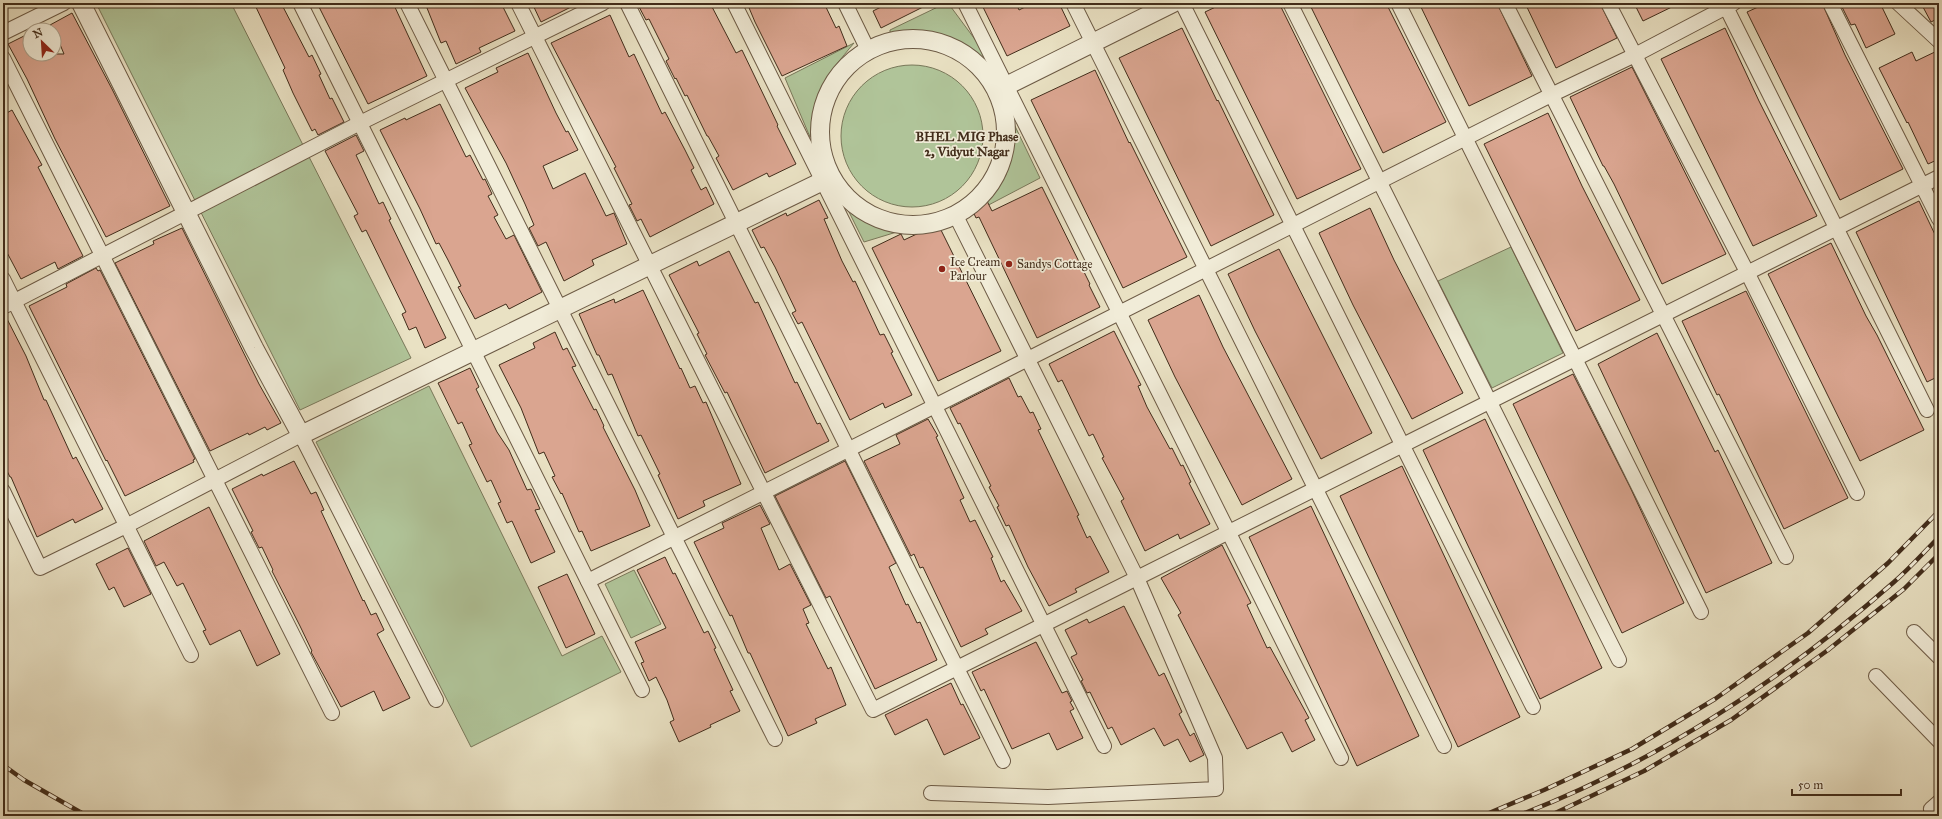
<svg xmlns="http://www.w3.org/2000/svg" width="1942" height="819" viewBox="0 0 1942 819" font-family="'IM FELL Great Primer',serif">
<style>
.green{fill:#b0c499;stroke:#79785a}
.building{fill:#daa590;stroke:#422d1b}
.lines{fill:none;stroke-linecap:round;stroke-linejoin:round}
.minor-casing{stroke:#6c5a45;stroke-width:16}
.tertiary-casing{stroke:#6c5a45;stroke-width:20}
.minor{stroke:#f1ecd8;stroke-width:14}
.tertiary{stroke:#f1ecd8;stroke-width:18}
.rail-casing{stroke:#422d1b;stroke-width:4.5}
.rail{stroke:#f1ecd8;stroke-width:3;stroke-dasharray:9;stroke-linecap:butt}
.poi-dot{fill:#8f2418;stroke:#f1ecd8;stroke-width:1.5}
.labels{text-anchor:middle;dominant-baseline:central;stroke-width:3.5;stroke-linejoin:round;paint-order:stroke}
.poi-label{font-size:12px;fill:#422d1b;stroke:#f1ecd8;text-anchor:start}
.neighbourhood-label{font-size:13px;font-weight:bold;fill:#422d1b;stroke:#f1ecd8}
</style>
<rect width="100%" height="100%" fill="#e9e1c3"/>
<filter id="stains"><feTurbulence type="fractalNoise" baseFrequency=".005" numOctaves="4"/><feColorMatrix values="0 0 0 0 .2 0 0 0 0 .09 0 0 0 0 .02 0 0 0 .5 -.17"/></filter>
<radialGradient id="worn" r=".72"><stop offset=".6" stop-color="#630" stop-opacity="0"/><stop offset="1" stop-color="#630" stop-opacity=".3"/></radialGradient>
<g class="green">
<polygon points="96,3 231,3 411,358 300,410"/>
<path d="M946,3h2l40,54 -2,3h-4c-30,-23 -50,-25 -87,-26l-5,-2v-2z"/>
<path d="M854,43c-28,33 -39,50 -44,94l-25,-59z"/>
<circle cx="912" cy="136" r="71"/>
<polygon points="1014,124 1040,178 979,210 1006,175 1014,140"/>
<path d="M846,206c21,18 28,20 54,25l-36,11z"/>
<polygon points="1511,247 1563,353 1492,388 1438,281"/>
<polygon points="429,386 562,656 602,636 621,672 471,747 316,442"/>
<polygon points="634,570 661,624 631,638 605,584"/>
</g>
<g class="building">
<polygon points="254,3 281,3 309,57 312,55 321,74 319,75 330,99 332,98 344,122 318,135 315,129 312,131 293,93 283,70 285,68"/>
<polygon points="317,3 393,3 427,76 368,104"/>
<polygon points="425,3 501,3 515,31 479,48 481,52 456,64 446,41 441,43"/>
<polygon points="532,3 579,3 541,22"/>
<polygon points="637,3 710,3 736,53 742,50 778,125 777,126 796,164 769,177 767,173 733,190 716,158 719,156 708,136 707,136 687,95 685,96 676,78 675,79 666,61 669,59 649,19 646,20"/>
<polygon points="747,3 824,3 836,28 839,26 847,46 782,76 755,22"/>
<polygon points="889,3 931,3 881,28 873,11"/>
<polygon points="981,3 1016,3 1019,10 1033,3 1059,3 1070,26 1007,56"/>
<polygon points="1224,3 1279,3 1361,169 1297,199 1205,12"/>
<polygon points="1309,3 1386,3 1446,122 1383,153"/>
<polygon points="1419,3 1497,3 1532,76 1469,106"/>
<polygon points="1525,3 1600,3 1617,38 1556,68"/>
<polygon points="1634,3 1680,3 1643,21"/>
<polygon points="1767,3 1822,3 1845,55 1903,169 1840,200 1747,12"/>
<polygon points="1840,3 1880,3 1895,34 1866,48 1855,24 1851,25"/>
<polygon points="1932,3 1939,3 1939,18 1931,22 1923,7"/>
<polygon points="72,13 112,89 170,206 106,237 55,139 27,79 8,44 30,33 30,54 64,54 54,30 50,25"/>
<polygon points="610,15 629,57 634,54 662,114 665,112 685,150 694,168 691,170 701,190 706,187 714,204 650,237 641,219 637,221 629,205 632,204 614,168 616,167 551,43"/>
<polygon points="1182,28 1217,101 1218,100 1274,215 1211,246 1119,58"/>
<polygon points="1725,28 1759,101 1817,216 1753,246 1661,59"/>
<polygon points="1939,50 1939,159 1928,164 1908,122 1907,123 1879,68 1912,52 1916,61"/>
<polygon points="528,53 556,113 566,132 568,131 578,150 543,166 553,189 585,173 606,216 614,213 627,244 592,260 594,265 564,281 546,242 538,246 529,228 534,225 525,204 506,163 465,88 498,72 496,68"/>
<polygon points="1632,67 1726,254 1662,284 1614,184 1604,166 1603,166 1570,97"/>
<polygon points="1095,70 1129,143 1130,142 1187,257 1123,288 1031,100"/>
<polygon points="440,104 466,157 470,155 483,180 485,179 492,194 488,196 498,215 494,217 506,239 514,235 542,292 509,309 506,304 475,319 458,287 461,286 448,260 439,243 436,244 420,209 380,130 405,118 406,120"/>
<polygon points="12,110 42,165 38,167 83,256 58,269 55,262 21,279 3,245 3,115"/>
<polygon points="1548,113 1582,186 1640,300 1576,331 1484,144"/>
<polygon points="356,135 364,151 356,155 379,204 383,202 391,219 389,220 446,338 425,348 416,327 409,330 402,314 406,312 366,230 362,232 354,216 358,214 325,151"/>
<polygon points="1042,187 1090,284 1089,285 1100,307 1037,338 979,217 976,218 971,207 986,199 992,211"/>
<polygon points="819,200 828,218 824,219 842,261 853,282 855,281 880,335 884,334 893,352 891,353 912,395 885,408 883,403 850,420 802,322 798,324 792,313 796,311 775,267 764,247 761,248 752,230 786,213 787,216"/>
<polygon points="1919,201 1939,243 1939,376 1927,382 1856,232"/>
<polygon points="1370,208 1394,260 1463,393 1412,419 1353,305 1319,233"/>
<polygon points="938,224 1001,351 938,381 872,248 901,234 904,240"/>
<polygon points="182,228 259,384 281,423 267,430 265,427 249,435 248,433 210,451 115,263 154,244 153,241"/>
<polygon points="1831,243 1866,316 1877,335 1924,430 1860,461 1768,274"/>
<polygon points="1279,249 1372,433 1321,459 1255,331 1228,274"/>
<polygon points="729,251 755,303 758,302 795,383 797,382 817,424 820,423 829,441 765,473 727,392 725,393 705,355 707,354 697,334 699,333 669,275 697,261 699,266"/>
<polygon points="96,268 98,271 100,270 195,459 193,460 194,462 125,496 107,460 106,461 29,306 67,287 66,284"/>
<polygon points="643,290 680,369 681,368 690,388 695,386 703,403 706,402 741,484 703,501 705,506 678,519 658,475 660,474 641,435 638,436 612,374 608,375 599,355 597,355 579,314 614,299 615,303"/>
<polygon points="1746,291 1848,498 1784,529 1719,394 1717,395 1682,321"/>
<polygon points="1199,295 1223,347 1292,479 1242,505 1175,377 1148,320"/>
<polygon points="3,315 5,315 26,356 44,400 46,400 73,459 76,457 103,509 75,523 73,519 37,537 11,477 10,477 3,463"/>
<polygon points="1114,331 1141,385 1138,386 1147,407 1170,449 1172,448 1181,466 1183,465 1191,482 1189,483 1210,524 1180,539 1178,534 1145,551 1121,501 1124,499 1102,458 1104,457 1093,434 1089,436 1062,380 1058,382 1049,364"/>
<polygon points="555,332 563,350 567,348 576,366 572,367 594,410 596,409 604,426 603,427 635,490 650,526 591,551 582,531 579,532 562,493 561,494 552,477 555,476 544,452 539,454 521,408 499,365 535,348 533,343"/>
<polygon points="1657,333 1715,452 1718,450 1772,563 1706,593 1598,364"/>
<polygon points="470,368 479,387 476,389 497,432 509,450 527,490 531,489 540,509 535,510 555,552 531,563 512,521 507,523 498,503 501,502 491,480 487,482 469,445 472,444 462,422 458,424 438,383"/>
<polygon points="1573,374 1630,487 1684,603 1622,633 1513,404"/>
<polygon points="1009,378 1018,397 1021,396 1030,413 1033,412 1041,429 1038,430 1079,515 1077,516 1087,538 1090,536 1109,572 1075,589 1077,592 1049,606 1028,567 1009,525 1006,526 997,507 999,506 989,487 991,486 960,423 958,424 950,408"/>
<polygon points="928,419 938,436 936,437 964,498 960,500 970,522 975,520 993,557 991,558 1001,582 1004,580 1022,611 985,629 988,634 961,647 923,567 920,568 914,554 911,556 864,461 900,444 896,435"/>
<polygon points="1485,419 1602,668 1540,699 1423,450"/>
<polygon points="294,461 311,494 316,492 324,510 321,511 363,601 364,600 371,615 376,613 384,630 377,634 410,698 383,711 374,691 341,707 311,652 312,651 300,626 272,571 273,570 262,547 259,548 251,532 253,531 232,489 262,474 263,476"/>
<polygon points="845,461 896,563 889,567 906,605 908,604 917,623 920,622 937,660 875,689 830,596 826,598 775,496"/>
<polygon points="1402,466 1520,717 1458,747 1340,496"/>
<polygon points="760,505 770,524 761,528 779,570 790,564 811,605 803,609 809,623 806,624 828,669 831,667 846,705 815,719 817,723 788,736 750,653 748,653 732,615 730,616 720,596 694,542 724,528 722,523"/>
<polygon points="1311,506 1419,736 1357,766 1249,537"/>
<polygon points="209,507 280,654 257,666 240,630 210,645 203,631 206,630 183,583 177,586 164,562 156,566 144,541"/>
<polygon points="1222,545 1251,603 1247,605 1267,648 1270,647 1309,718 1305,720 1315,740 1292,752 1282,732 1247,749 1178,615 1181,613 1161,578"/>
<polygon points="128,548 151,594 124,607 114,587 109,590 96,564"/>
<polygon points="665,557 673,574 675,573 704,633 708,631 716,648 714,649 733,690 730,691 740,711 710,725 711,727 679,742 670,722 674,720 667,700 656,677 649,681 641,663 644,662 635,642 666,628 637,570"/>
<polygon points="567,574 595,634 566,648 538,587"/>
<polygon points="1124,606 1159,676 1164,673 1182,712 1179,714 1190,736 1194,733 1204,755 1190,762 1178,739 1164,746 1154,728 1121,745 1112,727 1108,729 1090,692 1087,693 1081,681 1083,680 1071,657 1077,654 1065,630 1087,619 1089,623"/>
<polygon points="1036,642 1062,693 1067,691 1072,701 1070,702 1074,709 1070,711 1083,738 1057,750 1049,733 1012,749 984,689 981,691 972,672"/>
<polygon points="951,683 961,705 963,704 980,738 944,755 927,719 895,735 885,715"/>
</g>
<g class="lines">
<defs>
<g id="minor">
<polyline points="300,3 642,690"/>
<polyline points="407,3 775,739"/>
<polyline points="518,3 873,710 1939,177"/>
<polyline points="627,3 1003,761"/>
<polyline points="734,3 1104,746"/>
<polyline points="845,3 868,50"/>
<polyline points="965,3 1341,758"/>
<polyline points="1073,3 1444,746"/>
<polyline points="1182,3 1533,707"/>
<polyline points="1290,3 1619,660"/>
<polyline points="1398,3 1701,612"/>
<polyline points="1505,3 1786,557"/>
<polyline points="1608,3 1747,272 1857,493"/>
<polyline points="1724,3 1927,410"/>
<polyline points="1830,3 1939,219"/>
<polyline points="1898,3 1939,41"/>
<polyline points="3,33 64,3"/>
<polyline points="3,58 332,713"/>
<polyline points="3,279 191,655"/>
<polyline points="3,307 360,123 603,3"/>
<polyline points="3,491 40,568 126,526 301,435 436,700"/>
<polyline points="588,581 1551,95 1635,55 1734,3"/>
<polyline points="1914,632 1939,657"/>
<polyline points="1876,676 1939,741"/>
<polyline points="931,793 1048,797 1216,789 1215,758 1137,578 956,216"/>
<polyline points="1934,816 1931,809 1939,802"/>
</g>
<g id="tertiary">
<polyline points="81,3 254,348 301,435 829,178"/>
<circle cx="913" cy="132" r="93"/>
<polyline points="998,90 1173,3"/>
</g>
</defs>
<use href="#minor" class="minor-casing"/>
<use href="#tertiary" class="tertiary-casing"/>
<use href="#minor" class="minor"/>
<use href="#tertiary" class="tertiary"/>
<defs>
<g id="rail">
<polyline points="3,765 24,780 87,816"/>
<polyline points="1482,816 1544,790 1632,749 1715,699 1808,633 1888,563 1939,511"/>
<path d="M1517,816c137,-52 267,-137 377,-234 16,-14 30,-30 45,-45"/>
<polyline points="1549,816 1644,771 1731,720 1828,650 1904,589 1939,554"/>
</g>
</defs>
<use href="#rail" class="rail-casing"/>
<use href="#rail" class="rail"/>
</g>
<g class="poi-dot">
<circle cx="1009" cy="264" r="4"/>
<circle cx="942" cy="269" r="4"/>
</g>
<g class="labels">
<g class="poi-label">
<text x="950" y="262">Ice Cream<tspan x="950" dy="14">Parlour</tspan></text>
<text x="1017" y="264">Sandys Cottage</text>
</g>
<g class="neighbourhood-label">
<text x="967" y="137">BHEL MIG Phase<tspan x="967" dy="15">2, Vidyut Nagar</tspan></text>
</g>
</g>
<rect width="1942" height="819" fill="none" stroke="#e9e1c3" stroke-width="16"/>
<rect x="4" y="4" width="1934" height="811" fill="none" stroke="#422d1b" stroke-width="2"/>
<rect x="8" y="8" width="1926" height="803" fill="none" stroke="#422d1b"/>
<g transform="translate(42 42) rotate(335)"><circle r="19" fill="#f1ecd8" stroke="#aba08c"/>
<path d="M0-3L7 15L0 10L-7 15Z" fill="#8f2418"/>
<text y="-6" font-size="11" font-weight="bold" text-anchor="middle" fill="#422d1b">N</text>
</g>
<path d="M1792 789v6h109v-6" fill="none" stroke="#422d1b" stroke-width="2"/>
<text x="1798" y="789" font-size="12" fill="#422d1b" stroke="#f1ecd8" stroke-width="3" paint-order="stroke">50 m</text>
<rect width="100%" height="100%" filter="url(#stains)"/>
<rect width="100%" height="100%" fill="url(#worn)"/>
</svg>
